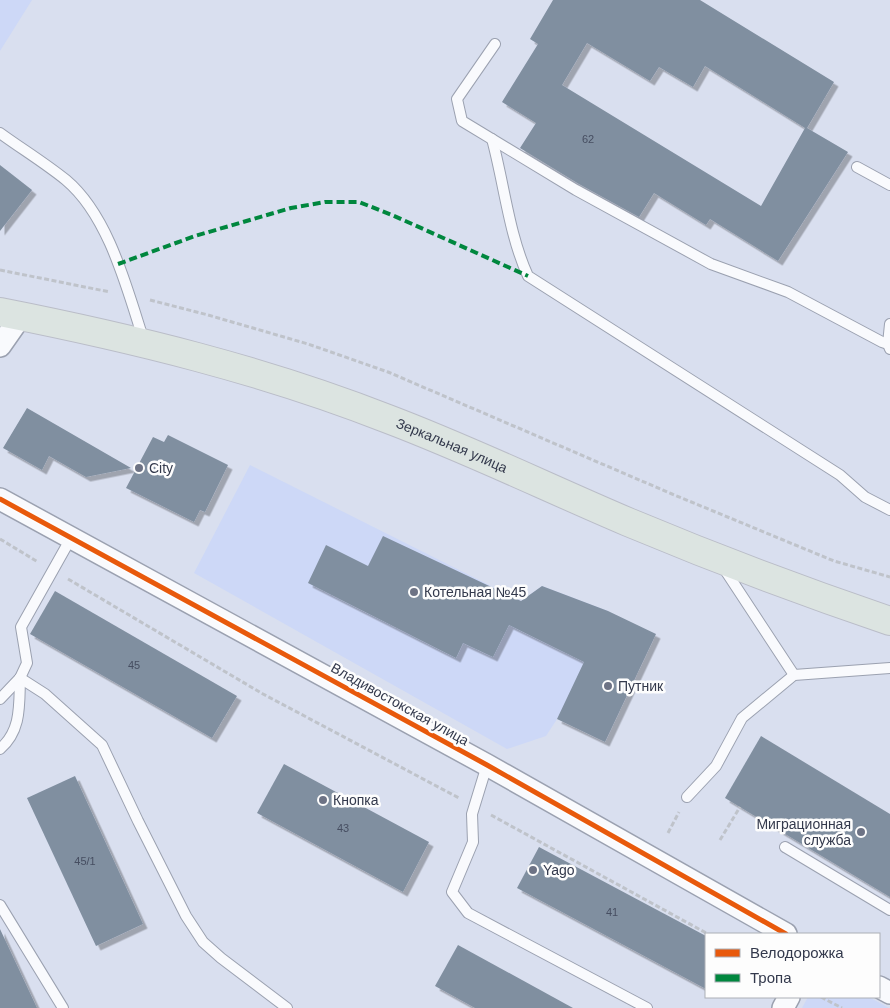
<svg xmlns="http://www.w3.org/2000/svg" width="890" height="1008" viewBox="0 0 890 1008" font-family="Helvetica,sans-serif">
<style>
.built{fill:#cdd8f7}
.building{fill:#808fa0;fill-rule:evenodd;filter:url(#shadow)}
.lines{fill:none;stroke-linecap:round;stroke-linejoin:round}
.lane-casing{stroke:#9ba1b0;stroke-width:12}
.street-casing{stroke:#9ba1b0;stroke-width:24}
.primary-casing{stroke:#babdc8;stroke-width:30}
.path{stroke:#bfc3ca;stroke-width:3;stroke-dasharray:5 2.5;stroke-linecap:butt}
.lane{stroke:#f9fafd;stroke-width:10}
.street{stroke:#f9fafd;stroke-width:21}
.primary{stroke:#dce4e1;stroke-width:28}
.quiet{stroke:#00873e;stroke-width:4;stroke-dasharray:8 4;stroke-linecap:butt}
.cycleway-casing{stroke:#fdfdfd;stroke-width:8}
.cycleway{stroke:#e8590c;stroke-width:5}
.poi-dot{fill:#6d7385;stroke:#fdfdfd;stroke-width:2}
.labels{text-anchor:middle;dominant-baseline:central;stroke-width:5;stroke-linejoin:round;paint-order:stroke}
.number-label{font-size:11px;fill:#464e61}
.street-label{font-size:14px;fill:#33394c;stroke:#fdfdfd}
.poi-label{font-size:14px;fill:#33394c;stroke:#fdfdfd;text-anchor:start}
</style>
<defs>
<filter id="shadow"><feDropShadow dx="4.5" dy="4.5" stdDeviation="0" flood-color="#0004"/></filter>
</defs>
<rect width="100%" height="100%" fill="#d9dfef"/>
<g class="built">
<polygon points="0,0 32,0 0,51"/>
<polygon points="250,465 521,601 542,586 608,611 563,710 546,736 507,749 194,573"/>
<polygon points="808,997 869,997 889,1008 802,1008"/>
</g>
<g class="building">
<path d="M553,0h147l134,82 -27,46 41,24 -70,109 -68,-42 -4,6 -52,-32 -15,24 -60,-33 -59,-36 16,-25 -34,-21 36,-58 -8,-5zM587,43l63,38 9,-14 34,20 12,-21 100,62 -44,78 -199,-121z"/>
<polygon points="0,165 32,190 0,231"/>
<polygon points="27,408 131,468 86,477 49,456 42,470 3,448"/>
<polygon points="168,435 228,465 205,512 200,510 194,522 126,488 153,437 164,442"/>
<polygon points="383,536 521,601 542,586 608,611 656,634 605,742 557,719 584,662 509,625 493,657 463,643 456,658 308,583 326,545 368,566"/>
<polygon points="55,591 237,696 212,738 30,634"/>
<polygon points="761,736 890,814 890,897 725,798"/>
<polygon points="284,764 429,842 403,892 257,813"/>
<polygon points="75,776 143,924 96,946 27,798"/>
<polygon points="539,847 706,936 706,989 517,888"/>
<polygon points="0,929 37,1008 0,1008"/>
<polygon points="458,945 573,1008 475,1008 435,986"/>
</g>
<g class="lines">
<defs>
<g id="lane">
<polyline points="495,44 457,99 462,121 576,190 711,264 788,292 882,342 888,344"/>
<path d="M0,133c22,16 45,30 66,47 43,36 61,109 78,161"/>
<path d="M492,139c12,44 17,96 36,137l312,199 25,22 25,13"/>
<polyline points="857,167 890,185"/>
<polyline points="890,349 888,344 890,324"/>
<polyline points="723,567 794,675"/>
<polyline points="20,678 45,694 102,745 138,821 186,916 203,942 221,958 287,1008"/>
<polyline points="0,699 20,678 27,663 21,627 71,538"/>
<path d="M0,749c22,-19 19,-45 20,-71"/>
<polyline points="487,765 472,814 473,842 452,892 468,913 647,1008"/>
<polyline points="687,797 716,766 742,718 794,675 890,668"/>
<polyline points="785,847 890,910"/>
<polyline points="0,905 63,1008"/>
</g>
<g id="street">
<polyline points="0,346 21,316"/>
<polyline points="0,499 487,765 786,934"/>
<polyline points="879,987 890,993"/>
<polyline points="783,1008 789,997"/>
</g>
<g id="primary">
<path id="s1" d="M0,312c132,26 263,58 388,107 82,31 160,69 240,103 86,36 173,69 262,99"/>
</g>
</defs>
<use href="#lane" class="lane-casing"/>
<use href="#street" class="street-casing"/>
<use href="#primary" class="primary-casing"/>
<g class="path">
<polyline points="0,270 110,292"/>
<polyline points="150,300 208,315 308,344 388,372 672,494 834,561 890,577"/>
<polyline points="0,539 38,562"/>
<polyline points="68,579 263,694 459,798"/>
<polyline points="491,815 708,934"/>
<polyline points="668,833 679,812"/>
<polyline points="720,840 740,807"/>
<polyline points="821,997 842,1008"/>
</g>
<use href="#lane" class="lane"/>
<use href="#street" class="street"/>
<use href="#primary" class="primary"/>
<polyline class="quiet" points="118,264 195,236 291,208 325,202 359,202 392,215 528,276"/>
<defs>
<polyline id="cycleway" points="0,499 487,765 786,934"/>
</defs>
<use href="#cycleway" class="cycleway-casing"/>
<use href="#cycleway" class="cycleway"/>
</g>
<g class="poi-dot">
<circle cx="139" cy="468" r="5"/>
<circle cx="414" cy="592" r="5"/>
<circle cx="608" cy="686" r="5"/>
<circle cx="323" cy="800" r="5"/>
<circle cx="861" cy="832" r="5"/>
<circle cx="533" cy="870" r="5"/>
</g>
<g class="labels">
<g class="number-label">
<text x="588" y="139">62</text>
<text x="134" y="665">45</text>
<text x="343" y="828">43</text>
<text x="85" y="861">45/1</text>
<text x="612" y="912">41</text>
</g>
<g class="street-label">
<text stroke="none"><textPath href="#s1" startOffset="472">Зеркальная улица</textPath></text>
<text transform="translate(400 704) rotate(29)">Владивостокская улица</text>
</g>
<g class="poi-label">
<text x="149" y="468">City</text>
<text x="424" y="592">Котельная №45</text>
<text x="618" y="686">Путник</text>
<text x="333" y="800">Кнопка</text>
<text x="851" y="824" text-anchor="end">Миграционная<tspan x="851" dy="16">служба</tspan></text>
<text x="543" y="870">Yago</text>
</g>
</g>
<rect x="705" y="933" width="175" height="65" fill="#fdfdfd" stroke="#acafb6"/>
<rect x="715" y="949" width="25" height="8" fill="#e8590c" stroke="#acafb6"/>
<text x="750" y="958" font-size="15" fill="#33394c">Велодорожка</text>
<rect x="715" y="974" width="25" height="8" fill="#00873e" stroke="#acafb6"/>
<text x="750" y="983" font-size="15" fill="#33394c">Тропа</text>
</svg>
